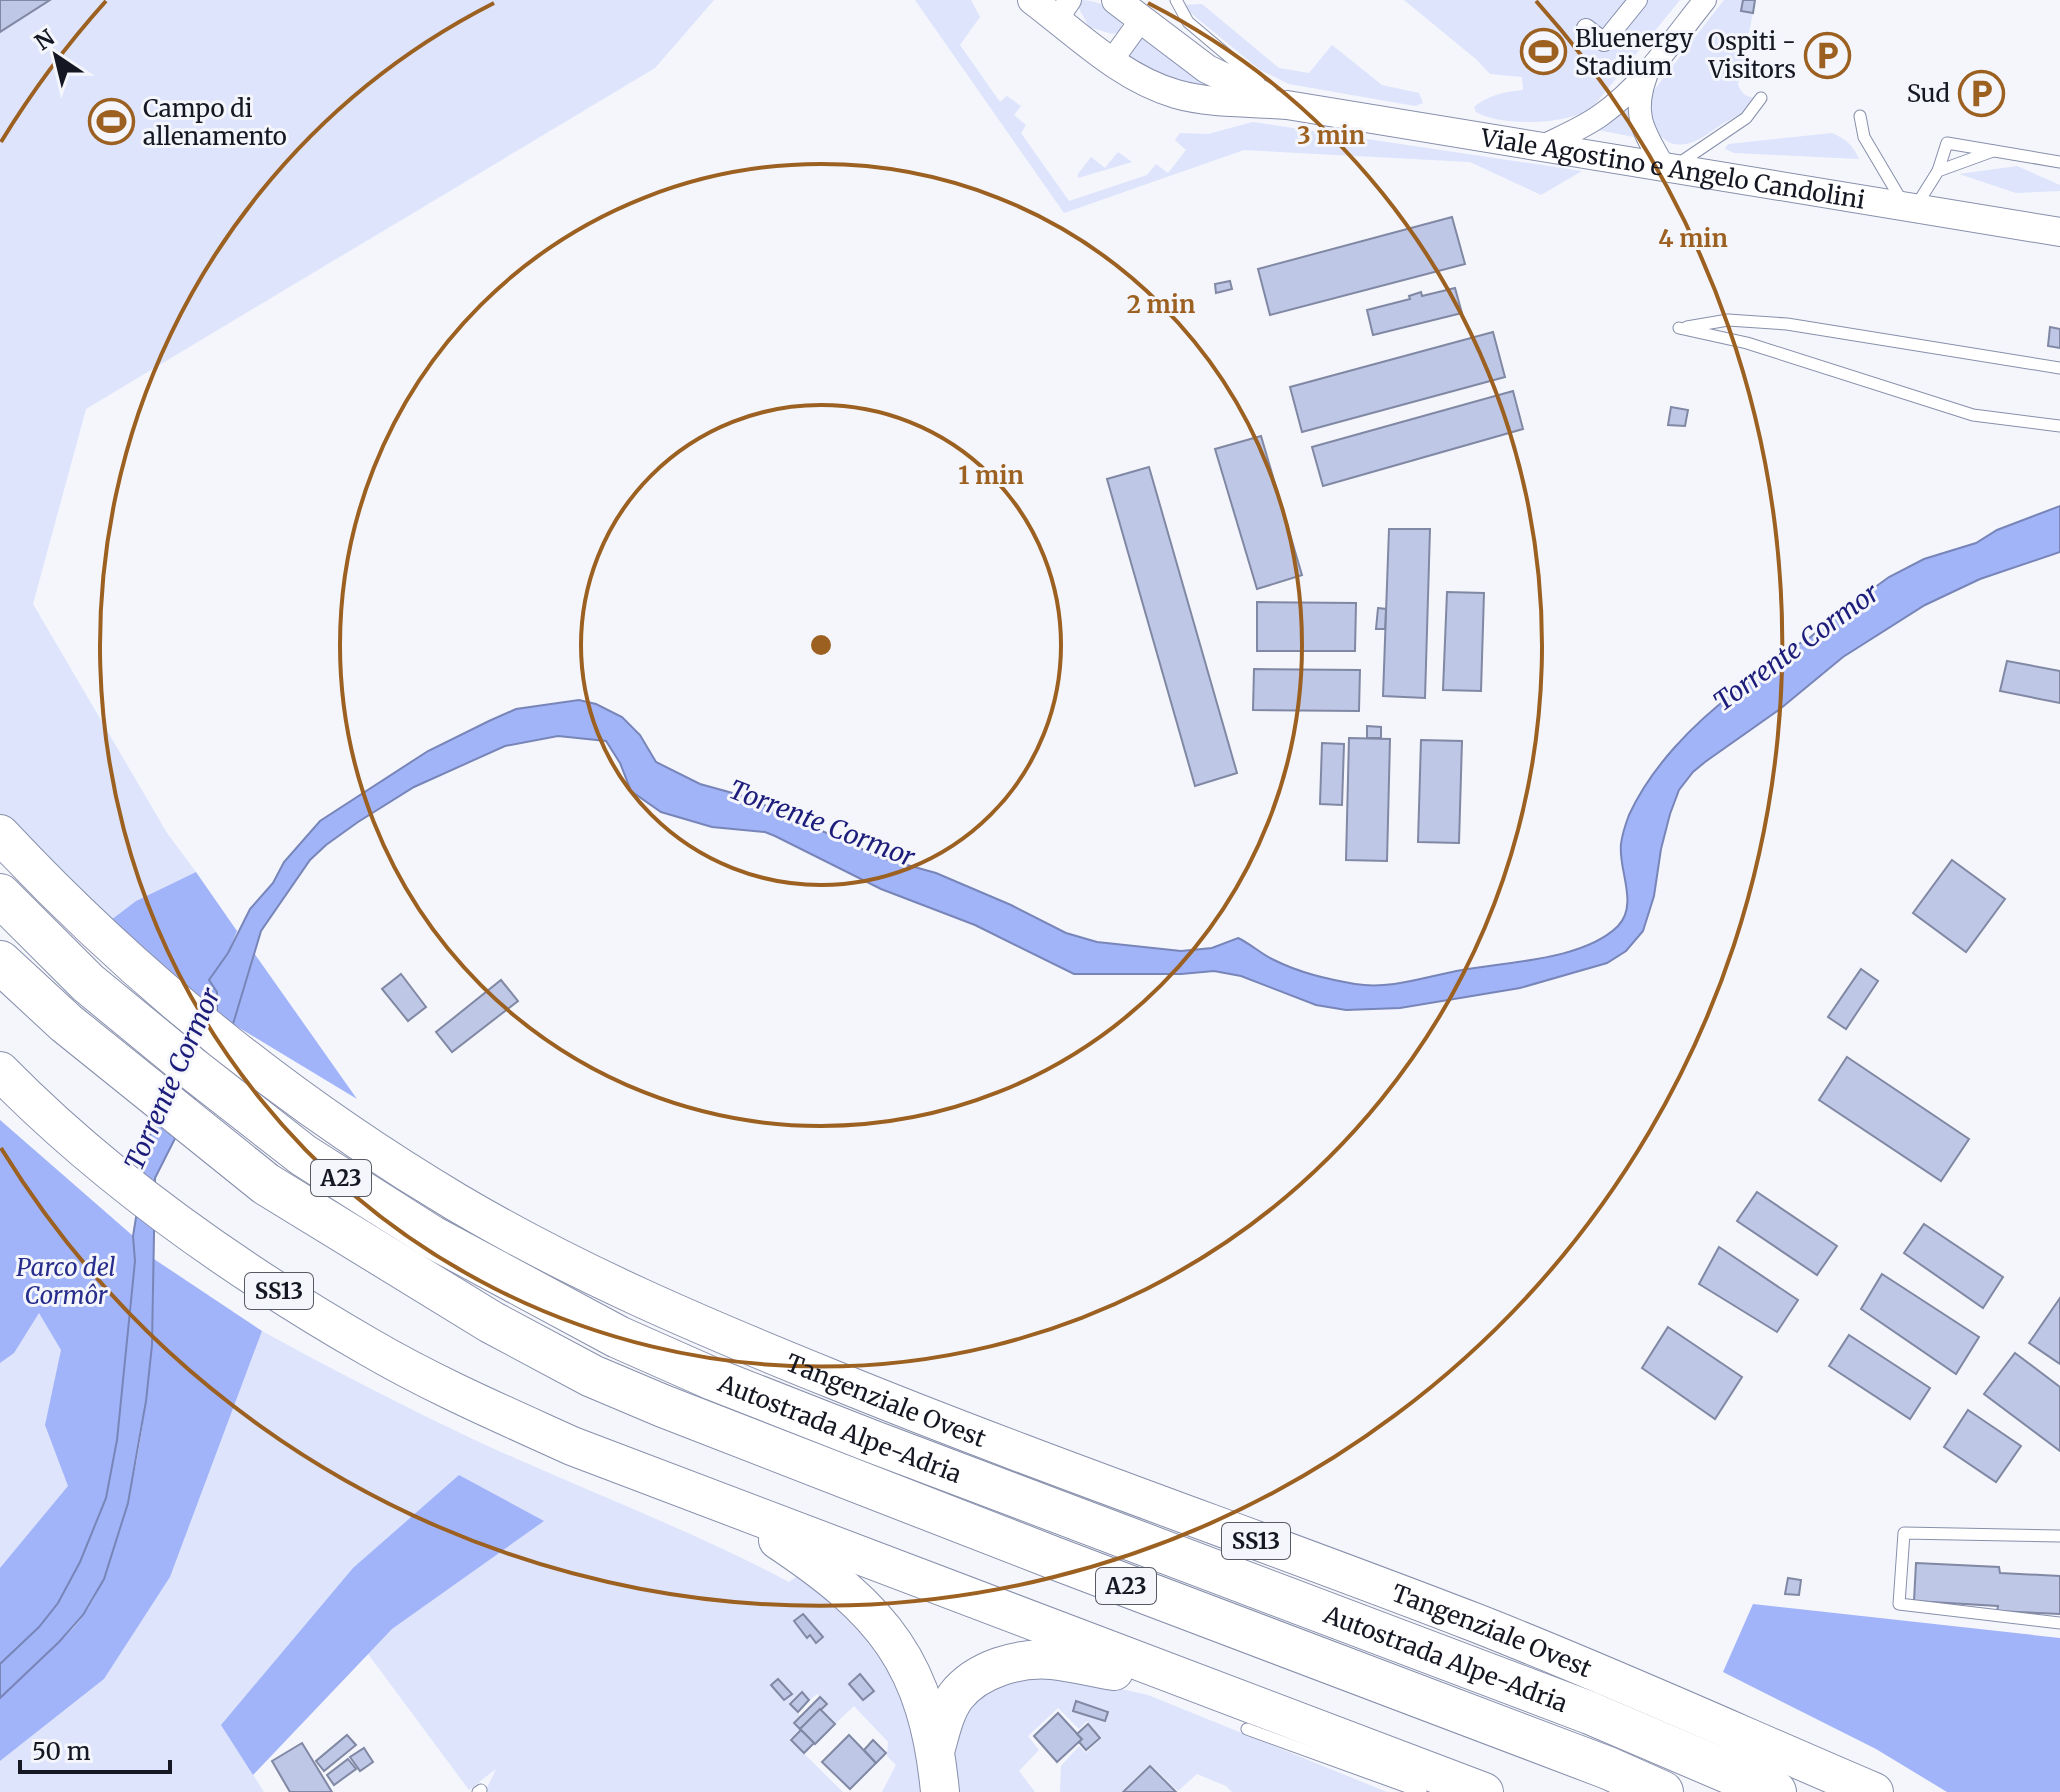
<svg xmlns="http://www.w3.org/2000/svg" width="2060" height="1792" viewBox="0 0 2060 1792" font-family="Merriweather,serif">
<style>
.green{fill:#dde4fc}
.forest{fill:#a2b4f9}
.water{fill:#a2b4f8;stroke:#7885b8;stroke-width:2}
.building{fill:#bec7e5;stroke:#8088a4;stroke-width:2}
.lines{fill:none;stroke-linecap:round;stroke-linejoin:round}
.service-casing{stroke:#878fab;stroke-width:13}
.pedestrian-casing{stroke:#878fab;stroke-width:20}
.minor-casing{stroke:#878fab;stroke-width:24}
.tertiary-casing{stroke:#878fab;stroke-width:30}
.trunk-casing{stroke:#878fab;stroke-width:40}
.motorway-casing{stroke:#878fab;stroke-width:44}
.service{stroke:#fff;stroke-width:11}
.pedestrian{stroke:#fff;stroke-width:18}
.minor{stroke:#fff;stroke-width:22}
.tertiary{stroke:#fff;stroke-width:28}
.trunk{stroke:#fff;stroke-width:38}
.motorway{stroke:#fff;stroke-width:42}
.ring{fill:none;stroke:#9c6021;stroke-width:4}
.labels{text-anchor:middle;dominant-baseline:central;stroke-width:6;stroke-linejoin:round;paint-order:stroke}
.shield{fill:#f4f6fc;stroke:#585a63;stroke-width:2}
.shield-label{font-size:22px;font-weight:bold;fill:#151722}
.poi-label{font-size:24px;fill:#151722;stroke:#f4f6fc;text-anchor:start}
.street-label{font-size:24px;fill:#151722;stroke:#f4f6fc}
.park-label{font-size:24px;font-style:italic;fill:#272d8c;stroke:#f4f6fc}
.water-label{font-size:26px;font-style:italic;fill:#1c1c7b;stroke:#f4f6fc}
.centre{fill:#9c6021;stroke:#f4f6fc;stroke-width:4}
.ring-label{font-size:24px;text-anchor:middle;font-weight:bold;fill:#9c6021;stroke:#f4f6fc;stroke-width:6;stroke-linejoin:round;paint-order:stroke}
</style>
<rect width="100%" height="100%" fill="#f4f6fc"/>
<g class="green">
<polygon points="0,0 714,0 655,68 86,409 33,604 167,833 196,872 136,901 111,920 0,814"/>
<polygon points="915,0 971,0 980,17 960,45 1000,102 1007,96 1021,106 1014,115 1026,125 1021,133 1069,201 1147,175 1156,164 1168,173 1186,150 1175,140 1180,133 1208,134 1253,122 1582,171 1541,195 1470,162 1244,150 1064,213"/>
<path d="M1079,0c18,0 33,7 43,24l-2,8 -8,2 -23,-7 -12,-22z"/>
<path d="M1404,0h276l-88,108c-25,17 -90,19 -116,4l-2,-5c14,-12 31,-15 49,-17l-1,-13 -32,-3 -13,-14z"/>
<path d="M1724,0h19l-2,11 12,2 -15,72c5,10 8,12 19,13 -9,12 -21,19 -35,26 -9,6 -21,16 -32,19 -33,9 -41,-25 -39,-49z"/>
<polygon points="1202,4 1279,68 1309,73 1332,45 1382,85 1419,93 1423,103 1415,106 1289,84 1260,70 1181,5"/>
<polygon points="1140,37 1186,71 1236,96 1160,77 1125,58"/>
<polygon points="1637,89 1639,138 1593,129"/>
<path d="M1832,133c14,6 21,12 27,26l-125,-6 -9,-4 3,-5z"/>
<polygon points="1118,152 1132,162 1078,178 1078,174 1091,157 1105,168"/>
<polygon points="2017,166 2060,185 2060,191 2016,193 1959,174"/>
<polygon points="0,1120 133,1236 135,1261 127,1341 0,1664"/>
<path d="M262,1331c71,39 143,76 217,111 102,47 210,87 310,140l11,-8 95,84 34,134h-47l14,-27 -9,-9 1,-14 -34,-36 -18,17 -14,-13 6,-6 -11,-10 -7,6 -9,-9 -12,12 11,13 -7,7 7,7 -11,9 54,53h-358l11,-23 -27,21 -101,-136 24,-25 151,-108 -84,-46 -237,250 42,67h-264v-31l104,-82 66,-102z"/>
<polygon points="1007,1673 1104,1685 1148,1695 1387,1792 1232,1792 1226,1786 1197,1774 1178,1791 1150,1764 1121,1792 1060,1792 1061,1766 1079,1746 1086,1753 1102,1738 1087,1721 1079,1729 1058,1708 1028,1736 1039,1750 1019,1771 1035,1792 951,1792 949,1750 966,1702"/>
</g>
<g class="forest">
<polygon points="196,872 237,931 228,953 210,980 217,991 217,1011 111,920 136,901"/>
<polygon points="254,953 357,1099 233,1024"/>
<polygon points="0,1120 133,1236 135,1261 117,1440 106,1498 80,1562 58,1603 39,1627 0,1664 0,1568 68,1486 45,1425 61,1350 39,1313 14,1353 0,1363"/>
<path d="M154,1259l108,72 -92,246 -66,102 -104,82v-63c25,-30 60,-51 83,-82 17,-24 26,-51 34,-78 29,-90 36,-186 37,-279z"/>
<polygon points="459,1475 544,1521 392,1629 253,1775 221,1725 353,1568"/>
<polygon points="1753,1604 2060,1638 2060,1792 1947,1792 1876,1749 1723,1672"/>
</g>
<path class="water" d="M2060,506v46l-80,27 -55,26 -82,52 -63,52 -75,53 -12,10 -14,18 -9,24 -9,35 -7,47 -11,35 -17,20 -19,12 -87,25 -120,20 -54,2 -30,-5 -75,-29 -27,-5 -33,3h-107l-99,-49 -94,-36 -106,-53 -10,-4 -53,-5 -51,-15 -30,-21 -11,-28 -14,-22 -48,-5 -53,10 -91,41 -56,35 -32,23 -16,15 -49,71 -28,93 -78,154 -3,167 -6,56 -18,102 -24,76 -21,36 -24,27 -59,56v-34l39,-37 19,-24 22,-41 26,-64 11,-58 18,-179 -2,-25 16,-99 68,-126v-19l-8,-12 19,-27 22,-44 23,-26 11,-21 36,-41 108,-70 61,-30 27,-12 63,-9 17,4 26,13 18,18 16,27 44,22 47,13 135,61 54,15 75,32 55,28 31,9 84,9 31,-3 26,-10c13,6 23,16 36,22 26,13 53,19 81,24 37,6 72,-8 107,-14 45,-8 122,-10 156,-44 21,-22 0,-56 3,-82 1,-9 5,-21 8,-29 22,-48 64,-91 106,-123 19,-15 39,-28 57,-45l15,-7 27,-23 55,-40 35,-18 52,-16 21,-13z"/>
<g class="building">
<polygon points="0,0 50,0 0,32"/>
<polygon points="1743,0 1755,0 1753,13 1741,11"/>
<polygon points="1452,217 1465,264 1270,315 1258,269"/>
<polygon points="1230,281 1232,289 1216,293 1215,284"/>
<polygon points="1455,288 1462,313 1373,335 1367,310 1410,299 1409,296 1421,292 1422,296"/>
<polygon points="2050,327 2060,329 2060,348 2048,346"/>
<polygon points="1493,332 1505,377 1302,432 1290,387"/>
<polygon points="1513,391 1523,429 1323,486 1312,447"/>
<polygon points="1671,407 1688,410 1685,426 1668,425"/>
<polygon points="1261,436 1302,575 1257,589 1215,449"/>
<polygon points="1149,467 1237,773 1195,786 1107,479"/>
<polygon points="1389,529 1430,529 1425,698 1383,696"/>
<polygon points="1447,592 1484,593 1481,691 1443,690"/>
<polygon points="1257,602 1356,603 1355,651 1257,651"/>
<polygon points="1378,608 1386,609 1385,629 1376,629"/>
<polygon points="2007,661 2060,671 2060,703 2000,691"/>
<polygon points="1254,669 1360,670 1359,711 1253,710"/>
<polygon points="1367,726 1381,727 1381,738 1367,738"/>
<polygon points="1349,738 1390,739 1387,861 1346,860"/>
<polygon points="1421,740 1462,741 1459,843 1418,842"/>
<polygon points="1322,743 1344,744 1342,805 1320,804"/>
<polygon points="1952,860 2005,899 1966,952 1913,913"/>
<polygon points="1861,969 1878,981 1846,1029 1828,1017"/>
<polygon points="401,974 426,1007 408,1021 382,989"/>
<polygon points="501,980 518,1001 452,1052 436,1032"/>
<polygon points="1847,1057 1969,1139 1941,1181 1819,1100"/>
<polygon points="1757,1192 1837,1246 1817,1275 1737,1221"/>
<polygon points="1924,1224 2003,1277 1983,1308 1904,1253"/>
<polygon points="1719,1247 1798,1300 1777,1332 1699,1284"/>
<polygon points="1882,1274 1979,1337 1956,1374 1861,1309"/>
<polygon points="2060,1298 2060,1364 2029,1343"/>
<polygon points="1668,1327 1742,1377 1715,1419 1642,1368"/>
<polygon points="1849,1335 1930,1388 1910,1419 1829,1366"/>
<polygon points="2015,1353 2060,1387 2060,1451 1984,1394"/>
<polygon points="1968,1410 2021,1446 1996,1482 1944,1447"/>
<polygon points="1916,1563 1999,1567 2000,1573 2060,1576 2060,1614 1997,1611 1998,1606 1914,1601"/>
<polygon points="1788,1578 1801,1580 1799,1595 1785,1594"/>
<polygon points="803,1614 823,1637 816,1643 810,1635 807,1638 794,1621"/>
<polygon points="860,1674 874,1691 863,1700 849,1684"/>
<polygon points="778,1679 792,1694 784,1700 771,1685"/>
<polygon points="802,1692 809,1700 798,1712 790,1704"/>
<polygon points="820,1697 827,1704 800,1729 794,1723"/>
<polygon points="1076,1701 1108,1712 1105,1721 1073,1711"/>
<polygon points="820,1709 835,1724 815,1744 800,1729"/>
<polygon points="1058,1713 1082,1739 1057,1762 1034,1736"/>
<polygon points="1088,1724 1100,1738 1086,1750 1079,1742 1082,1739 1077,1734"/>
<polygon points="801,1730 814,1743 804,1753 791,1740"/>
<polygon points="347,1735 356,1745 324,1771 316,1761"/>
<polygon points="849,1735 876,1763 850,1789 822,1762"/>
<polygon points="873,1740 886,1753 876,1763 864,1750"/>
<polygon points="302,1743 332,1792 290,1792 272,1761"/>
<polygon points="364,1748 373,1762 360,1771 350,1757"/>
<polygon points="348,1759 356,1769 334,1785 327,1775"/>
<polygon points="1150,1766 1176,1792 1123,1792"/>
</g>
<g class="lines">
<defs>
<g id="service">
<polyline points="1176,0 1188,22 1259,82"/>
<polyline points="1860,116 1864,137 1903,203"/>
<polyline points="1678,164 1746,118 1761,98"/>
<polyline points="1938,171 1947,143 2060,162"/>
<polyline points="1916,206 1938,171 1993,151"/>
<polyline points="1687,327 1728,320 1787,324 2060,368"/>
<polyline points="1679,328 1747,343 1973,415 2060,426"/>
<polyline points="2060,1536 1904,1533 1899,1604 2060,1623"/>
<polyline points="1247,1729 1421,1792"/>
<polyline points="478,1792 481,1790"/>
</g>
<polyline id="pedestrian" points="1586,28 1604,42 1638,0"/>
<g id="minor">
<polyline points="1057,19 1070,0"/>
<polyline points="1112,60 1141,20"/>
<path d="M1646,76c-15,40 -1,57 18,91"/>
<path d="M1541,147c20,-10 42,-19 60,-32 42,-30 72,-75 104,-115"/>
</g>
<g id="tertiary">
<path id="s1" d="M1032,0c45,34 89,78 144,94 35,10 76,8 111,11l773,127"/>
<polyline points="1116,0 1207,69 1264,96"/>
</g>
<g id="trunk">
<path id="s2" d="M0,834c133,142 288,268 456,368 120,71 247,125 376,177 211,86 427,160 639,242 136,53 269,114 403,171"/>
<path d="M0,1071c107,109 237,200 369,276 65,38 135,68 203,99l912,346"/>
<path d="M778,1540c105,70 150,123 162,252"/>
<path d="M936,1748c5,-18 9,-37 20,-52 21,-27 63,-39 96,-36 21,2 41,8 62,11"/>
</g>
<g id="motorway">
<path id="s3" d="M0,895l88,88 101,83 114,89 129,82 186,100 95,42 158,62 719,272 185,79"/>
<polyline points="0,962 66,1023 266,1184 491,1322 592,1376 663,1406 1054,1558 1608,1768 1662,1792"/>
</g>
</defs>
<use href="#service" class="service-casing"/>
<use href="#pedestrian" class="pedestrian-casing"/>
<use href="#minor" class="minor-casing"/>
<use href="#tertiary" class="tertiary-casing"/>
<use href="#trunk" class="trunk-casing"/>
<use href="#motorway" class="motorway-casing"/>
<use href="#service" class="service"/>
<use href="#pedestrian" class="pedestrian"/>
<use href="#minor" class="minor"/>
<use href="#tertiary" class="tertiary"/>
<use href="#trunk" class="trunk"/>
<use href="#motorway" class="motorway"/>
</g>
<g class="ring">
<circle cx="821" cy="645" r="240"/>
<circle cx="821" cy="645" r="481"/>
<path d="M1148 3A721 721 0 1 1 494 3"/>
<path d="M1 142A962 962 0 0 1 106 1M1536 1A962 962 0 1 1 1 1148"/>
</g>
<defs>
<symbol id="stadium-ring" viewBox="-11 -11 22 22"><circle r="9.5" fill="#f4f6fc" stroke="#9c6021" stroke-width="1.5"/><path d="M0-5a6.5 5 0 1 0 0 10a6.5 5 0 1 0 0-10ZM-3.5-1.8h7v3.6h-7Z" fill="#9c6021"/></symbol>
<symbol id="parking-ring" viewBox="-11 -11 22 22"><circle r="9.5" fill="#f4f6fc" stroke="#9c6021" stroke-width="1.5"/><path d="M-3.5-5.5H1a3.5 3.5 0 0 1 0 7H-1V5.5H-3.5ZM-1-3.4V-.6H.8a1.4 1.4 0 0 0 0-2.8Z" fill="#9c6021"/></symbol>
</defs>
<g fill-rule="evenodd">
<use href="#stadium-ring" x="1518" y="26" width="51" height="51"/>
<use href="#parking-ring" x="1802" y="30" width="51" height="51"/>
<use href="#parking-ring" x="1956" y="68" width="51" height="51"/>
<use href="#stadium-ring" x="86" y="96" width="51" height="51"/>
</g>
<g class="labels">
<g class="shield">
<rect x="311" y="1160" width="60" height="36" rx="6"/>
<rect x="245" y="1273" width="68" height="36" rx="6"/>
<rect x="1222" y="1523" width="68" height="36" rx="6"/>
<rect x="1096" y="1568" width="60" height="36" rx="6"/>
</g>
<g class="shield-label">
<text x="341" y="1178">A23</text>
<text x="279" y="1291">SS13</text>
<text x="1256" y="1541">SS13</text>
<text x="1126" y="1586">A23</text>
</g>
<g class="poi-label">
<text x="1575" y="38">Bluenergy<tspan x="1575" dy="28">Stadium</tspan></text>
<text x="1796" y="41" text-anchor="end">Ospiti -<tspan x="1796" dy="28">Visitors</tspan></text>
<text x="1950" y="93" text-anchor="end">Sud</text>
<text x="143" y="108">Campo di<tspan x="143" dy="28">allenamento</tspan></text>
</g>
<g class="street-label">
<text stroke="none"><textPath href="#s1" startOffset="676">Viale Agostino e Angelo Candolini</textPath></text>
<text stroke="none"><textPath href="#s2" startOffset="1062">Tangenziale Ovest</textPath></text>
<text stroke="none"><textPath href="#s3" startOffset="1004">Autostrada Alpe-Adria</textPath></text>
<text stroke="none"><textPath href="#s2" startOffset="1710">Tangenziale Ovest</textPath></text>
<text stroke="none"><textPath href="#s3" startOffset="1652">Autostrada Alpe-Adria</textPath></text>
</g>
<g class="park-label">
<text x="66" y="1267">Parco del<tspan x="66" dy="28">Cormôr</tspan></text>
</g>
<g class="water-label">
<text transform="translate(1796 647) rotate(-36)">Torrente Cormor</text>
<text transform="translate(822 823) rotate(21)">Torrente Cormor</text>
<text transform="translate(172 1079) rotate(-66)">Torrente Cormor</text>
</g>
</g>
<circle cx="821" cy="645" r="12" class="centre"/>
<g class="ring-label">
<text x="1331" y="144">3 min</text>
<text x="1693" y="247">4 min</text>
<text x="1161" y="313">2 min</text>
<text x="991" y="484">1 min</text>
</g>
<g transform="translate(56 56) rotate(325)" stroke="#f4f6fc" stroke-width="6" paint-order="stroke">
<path d="M0-6L14 30L0 20L-14 30Z" fill="#151722"/>
<text y="-12" font-size="22" font-weight="bold" text-anchor="middle" fill="#151722">N</text>
</g>
<path d="M20 1760v12h150v-12" fill="none" stroke="#151722" stroke-width="4"/>
<text x="32" y="1760" font-size="24" fill="#151722" stroke="#f4f6fc" stroke-width="6" paint-order="stroke">50 m</text>
</svg>
